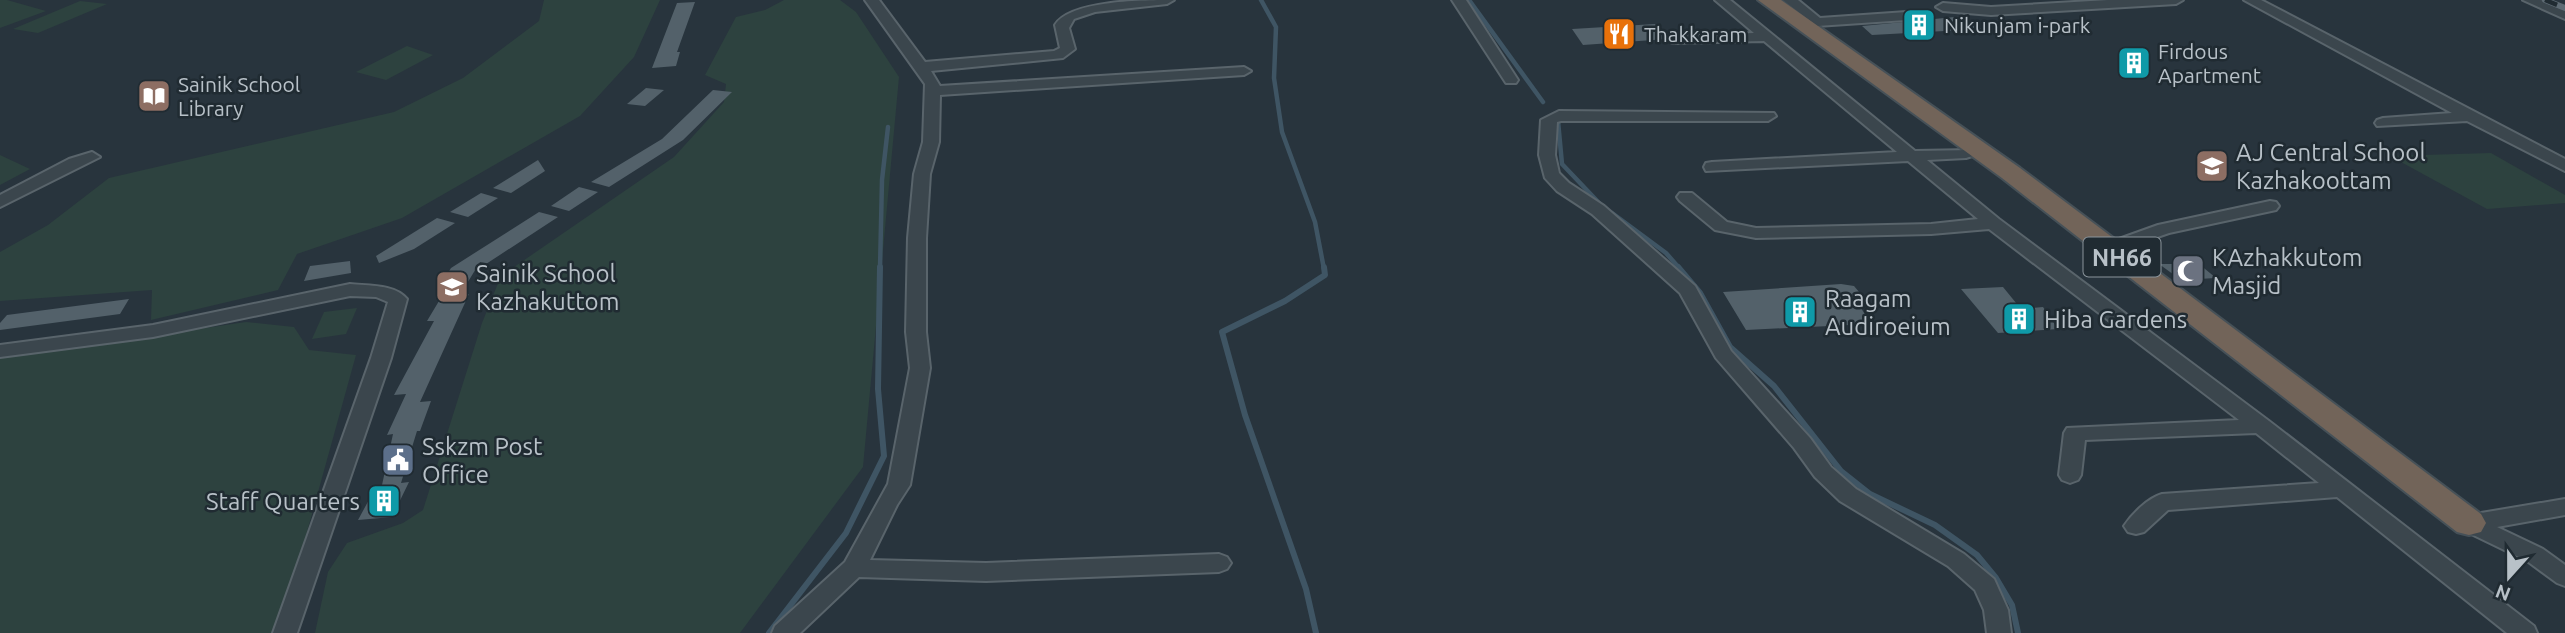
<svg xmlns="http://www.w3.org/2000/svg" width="2565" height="633" viewBox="0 0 2565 633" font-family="Ubuntu,sans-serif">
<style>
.green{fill:#2d423f}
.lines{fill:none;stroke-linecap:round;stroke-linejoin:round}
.stream-far1{stroke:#3f5564;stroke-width:4.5}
.stream{stroke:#3f5564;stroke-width:6}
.building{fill:#53616a}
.minor-casing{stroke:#59646b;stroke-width:4}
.highway-casing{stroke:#465158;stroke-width:4}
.minor{fill:#3b464d;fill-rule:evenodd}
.highway{fill:#726459;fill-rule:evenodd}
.rail-casing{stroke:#5e6b74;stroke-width:6}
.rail{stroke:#202b32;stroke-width:4.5;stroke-dasharray:13;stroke-linecap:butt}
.labels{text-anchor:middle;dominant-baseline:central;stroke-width:5;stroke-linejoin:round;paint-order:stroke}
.far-poi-label{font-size:21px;fill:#b8c1c8;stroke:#202b32;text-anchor:start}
.shield{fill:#202b32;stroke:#8a949b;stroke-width:2}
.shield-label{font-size:23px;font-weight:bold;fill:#b8c1c8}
.poi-label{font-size:24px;fill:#b8c1c8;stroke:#202b32;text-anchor:start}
</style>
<rect width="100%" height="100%" fill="#28343d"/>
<g class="green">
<polygon points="0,0 7,0 46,11 0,28"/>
<polygon points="544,0 660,0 634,57 580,116 402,218 297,254 278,290 151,320 152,290 0,301 0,252 48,225 109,178 394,112 463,78 539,21"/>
<polygon points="784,0 840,0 856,12 899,77 863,467 740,633 315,633 328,572 347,543 403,523 423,510 482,323 501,276 674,157 724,102 726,84 705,75 736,17 765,10"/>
<polygon points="80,1 107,4 38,33 13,29"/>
<polygon points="407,46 433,55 386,80 356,72"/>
<polygon points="2491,153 2565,195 2565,203 2487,209 2390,156"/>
<polygon points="0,155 30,169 0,185"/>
<polygon points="357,308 346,334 312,339 324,312"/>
<polygon points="246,322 294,327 309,350 356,355 279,633 0,633 0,358"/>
</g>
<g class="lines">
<g class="stream-far1">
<polyline points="1261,0 1276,27 1274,78 1282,132 1315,222 1324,269"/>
<polyline points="1469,0 1543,102"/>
<polyline points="1558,121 1562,164 1601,205"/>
<polyline points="1612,213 1666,253 1680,269"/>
<polyline points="880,269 882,180 888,127"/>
</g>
<g class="stream">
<polyline points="1678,267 1700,293 1730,347 1774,386 1841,471 1870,494 1935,525 1977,555 1996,578 2012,605 2018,633"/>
<polyline points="769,633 846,533 884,456 878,389 880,267"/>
<polyline points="1316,633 1306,589 1245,415 1222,332 1285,301 1325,275 1324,267"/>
</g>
</g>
<g class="building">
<polygon points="695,2 677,52 680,52 676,66 652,68 677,3"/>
<polygon points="1965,16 1981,29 1872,35 1862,26"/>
<polygon points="1655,24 1667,39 1583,45 1572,29"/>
<polygon points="646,88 664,90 645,106 627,104"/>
<polygon points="713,90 732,92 683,140 609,187 591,182 662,139"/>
<polygon points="538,160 545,171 511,193 493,188"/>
<polygon points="579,187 598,192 569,211 551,206"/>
<polygon points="481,193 498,198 468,217 450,212"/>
<polygon points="539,212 558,217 486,264 480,262 460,295 469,294 420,402 431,401 420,431 417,431 401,483 409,482 392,517 358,520 377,485 382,485 393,434 387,435 406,394 394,395 434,321 427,321 445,291 436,292 451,268"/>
<polygon points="437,218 455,223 414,249 379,263 376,256"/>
<polygon points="350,261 351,273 304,281 310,266"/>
<polygon points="2159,264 2199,264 2216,278 2181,280"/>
<polygon points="1841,284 1854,286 1865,299 1856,300 1871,324 1746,330 1723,292"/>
<polygon points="2003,287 2021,309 2043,307 2058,329 1998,333 1961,289"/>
<polygon points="129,299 120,314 0,330 0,323 7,315"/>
</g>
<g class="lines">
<defs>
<g id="minor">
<path d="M865,0h14l46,62 129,-11 6,-3 -5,-23c15,-25 90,-25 119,-25l-7,4 -72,8 -21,7 -5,9 6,21 -12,9 -132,13 9,15 304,-19 7,4 -7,4 -304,20 -1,47 -9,32 -4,64v94l4,36 -20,117 -13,20 -27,55 116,3 233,-9 8,3 4,6 -4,6 -8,3 -233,9 -127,-4 -59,56h-28l3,-7 70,-64 43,-78 22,-116 -4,-36 2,-94 6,-64 9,-32 2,-58z"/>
<polygon points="1452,0 1466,0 1518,80 1516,83 1506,83"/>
<path d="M1715,0h15l185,151 57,-1 2,3 -2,3 -6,2 -39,2 72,59 270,202 265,205 3,7h-30l-170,-136 -169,13 -24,22 -8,2 -8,-2 -4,-6c8,-12 24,-28 38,-32l157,-11 -63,-50 -171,7 -4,35 -3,5 -8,3 -8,-3 -3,-5 5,-42 3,-5 172,-8 -250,-191 -58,5 -175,4 -41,-8 -35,-29 -3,-4 3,-4h12l35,29 29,6 175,-4 47,-5 -70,-58 -202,10 -2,-4 2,-4 6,-1 185,-10 -133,-111 -92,2 -2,-3 7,-4 77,-3z"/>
<polygon points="1783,0 1798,0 1820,18 1921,11 1928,15 1921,19 1817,26"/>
<polygon points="2108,0 2183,0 2176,4 1991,15 1943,11 1936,7 1943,3 1991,7"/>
<polygon points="2244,0 2261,0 2565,159 2565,171 2467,121 2377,126 2375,123 2377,120 2383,118 2452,113"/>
<polygon points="2523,0 2541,0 2565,10 2565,19"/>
<polygon points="1559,111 1774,113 1776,116 1768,121 1561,121 1557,122 1555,155 1559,173 1569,183 1604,206 1695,286 1731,351 1810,438 1831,467 1856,489 1964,554 1994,579 2008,610 2011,633 1987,633 1984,610 1975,590 1948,566 1840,501 1815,477 1794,448 1716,358 1680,293 1592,214 1557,191 1545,178 1539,155 1541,120"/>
<polygon points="92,152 100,157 0,207 0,195 69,159"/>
<polygon points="2270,201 2276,202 2279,206 2276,210 2169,233 2111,253 2102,248 2105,244 2158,225"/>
<path d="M350,284c18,2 45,0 57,15l-16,59 -94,275h-24l98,-275 17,-56 -12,-5 -26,-1 -197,41 -153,20v-12l153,-20z"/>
<polygon points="2565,499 2565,515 2497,527 2543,549 2565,565 2565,586 2557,583 2527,561 2461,529 2457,523 2461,517 2469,515"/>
</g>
<polygon id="highway" points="1758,0 1781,0 2020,168 2481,514 2486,523 2481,532 2469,535 2457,532 2002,178"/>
</defs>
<use href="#minor" class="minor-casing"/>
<use href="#highway" class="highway-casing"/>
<use href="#minor" class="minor"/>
<use href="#highway" class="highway"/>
<defs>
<polyline id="rail" points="2545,0 2565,8"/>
</defs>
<use href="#rail" class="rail-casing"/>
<use href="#rail" class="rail"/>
</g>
<defs>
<symbol id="building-square" viewBox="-11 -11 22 22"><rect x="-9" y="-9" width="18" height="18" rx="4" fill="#0f9aa8" stroke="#202b32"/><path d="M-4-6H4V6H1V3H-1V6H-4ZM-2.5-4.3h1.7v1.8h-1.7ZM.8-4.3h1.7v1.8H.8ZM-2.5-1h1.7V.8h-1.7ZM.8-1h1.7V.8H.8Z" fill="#fff"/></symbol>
<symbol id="restaurant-square" viewBox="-11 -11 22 22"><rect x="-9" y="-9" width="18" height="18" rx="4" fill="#e8710a" stroke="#202b32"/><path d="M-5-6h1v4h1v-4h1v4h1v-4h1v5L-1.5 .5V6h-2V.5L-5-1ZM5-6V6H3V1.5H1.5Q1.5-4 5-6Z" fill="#fff"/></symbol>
<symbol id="library-square" viewBox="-11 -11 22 22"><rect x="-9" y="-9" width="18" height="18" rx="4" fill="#8d6e63" stroke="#202b32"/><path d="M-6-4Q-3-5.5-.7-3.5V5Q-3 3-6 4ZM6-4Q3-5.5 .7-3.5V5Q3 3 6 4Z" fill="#fff"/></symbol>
<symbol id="school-square" viewBox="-11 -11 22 22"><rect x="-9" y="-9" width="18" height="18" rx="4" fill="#8d6e63" stroke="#202b32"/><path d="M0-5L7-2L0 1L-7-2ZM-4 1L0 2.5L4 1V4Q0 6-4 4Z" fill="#fff"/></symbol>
<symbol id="mosque-square" viewBox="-11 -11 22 22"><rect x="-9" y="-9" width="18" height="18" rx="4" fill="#6b7280" stroke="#202b32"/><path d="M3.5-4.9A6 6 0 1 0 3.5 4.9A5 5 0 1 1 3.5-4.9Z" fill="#fff"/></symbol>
<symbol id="civic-square" viewBox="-11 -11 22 22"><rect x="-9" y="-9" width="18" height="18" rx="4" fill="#5c6f8a" stroke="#202b32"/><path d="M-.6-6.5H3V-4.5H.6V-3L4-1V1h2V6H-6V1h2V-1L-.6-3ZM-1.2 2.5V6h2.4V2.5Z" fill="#fff"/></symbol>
</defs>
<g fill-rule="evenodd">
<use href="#building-square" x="1900" y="6" width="38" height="38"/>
<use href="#restaurant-square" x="1600" y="15" width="38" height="38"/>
<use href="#building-square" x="2115" y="44" width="38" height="38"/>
<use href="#library-square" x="135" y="77" width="38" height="38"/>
<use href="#school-square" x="2193" y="147" width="38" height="38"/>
<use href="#mosque-square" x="2169" y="252" width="38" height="38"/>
<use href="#school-square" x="433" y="268" width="38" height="38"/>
<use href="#building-square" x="1781" y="293" width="38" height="38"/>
<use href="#building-square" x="2000" y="300" width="38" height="38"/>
<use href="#civic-square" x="379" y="441" width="38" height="38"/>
<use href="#building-square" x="365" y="482" width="38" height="38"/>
</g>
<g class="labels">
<g class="far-poi-label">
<text x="1944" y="25">Nikunjam i-park</text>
<text x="1644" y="34">Thakkaram</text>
<text x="2158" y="51">Firdous<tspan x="2158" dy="24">Apartment</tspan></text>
<text x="178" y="84">Sainik School<tspan x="178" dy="24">Library</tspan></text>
</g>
<rect class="shield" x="2083.5" y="237.5" width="77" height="39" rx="5"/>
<g class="shield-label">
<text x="2122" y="257">NH66</text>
</g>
<g class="poi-label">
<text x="2236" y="152">AJ Central School<tspan x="2236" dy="28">Kazhakoottam</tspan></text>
<text x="2212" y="257">KAzhakkutom<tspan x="2212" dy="28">Masjid</tspan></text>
<text x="476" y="273">Sainik School<tspan x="476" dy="28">Kazhakuttom</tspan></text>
<text x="1825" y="298">Raagam<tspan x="1825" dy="28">Audiroeium</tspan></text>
<text x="2044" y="319">Hiba Gardens</text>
<text x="422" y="446">Sskzm Post<tspan x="422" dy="28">Office</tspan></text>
<text x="360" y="501" text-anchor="end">Staff Quarters</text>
</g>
</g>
<g transform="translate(2509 577) rotate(201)" stroke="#202b32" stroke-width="5" paint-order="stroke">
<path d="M0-5L12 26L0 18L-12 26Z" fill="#b8c1c8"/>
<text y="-10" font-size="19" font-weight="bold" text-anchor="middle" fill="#b8c1c8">N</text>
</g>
</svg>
